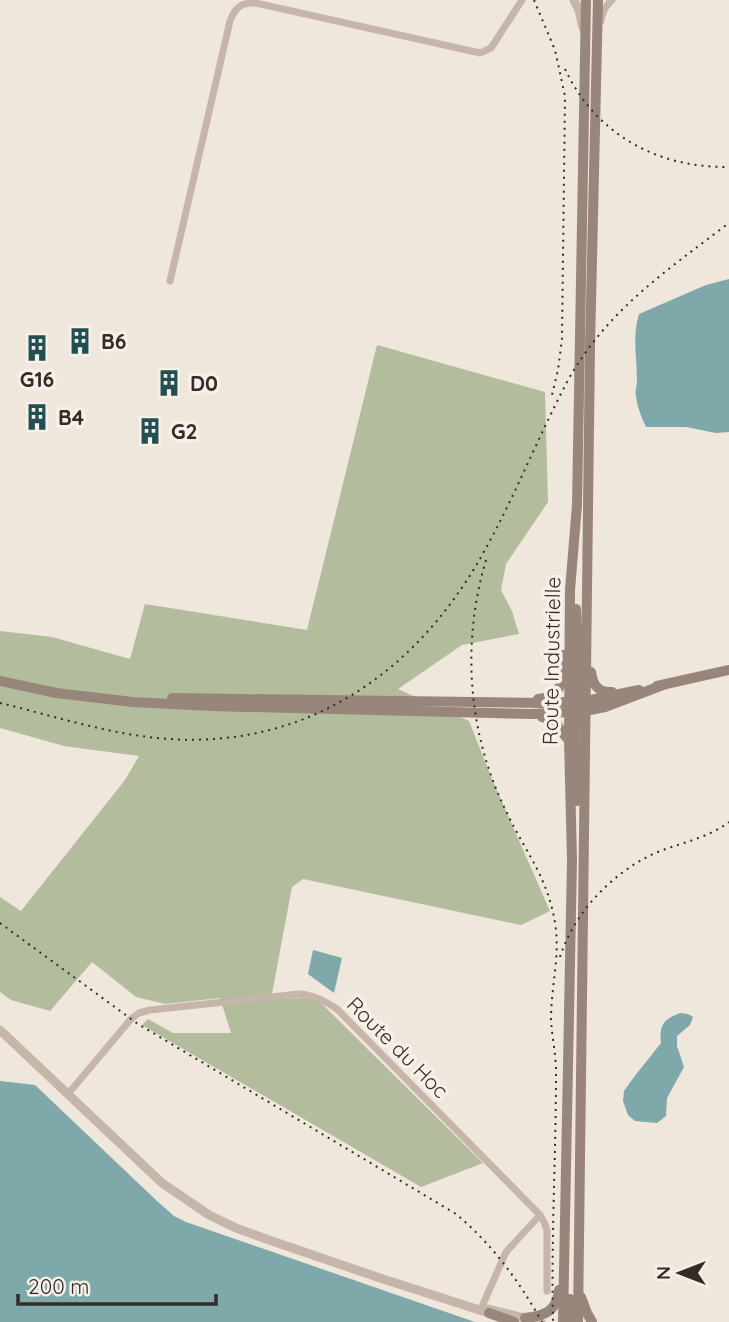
<svg xmlns="http://www.w3.org/2000/svg" width="729" height="1322" viewBox="0 0 729 1322" font-family="Quicksand,sans-serif">
<style>
.green{fill:#b3bd9e}
.water{fill:#7ea8a9}
.lines{fill:none;stroke-linecap:round;stroke-linejoin:round}
.minor{stroke:#c6b6aa;stroke-width:7}
.tertiary{stroke:#c6b6aa;stroke-width:9}
.secondary{stroke:#99867b;stroke-width:10}
.rail{stroke:#342c28;stroke-width:2;stroke-dasharray:2 5;stroke-linecap:butt}
.labels{text-anchor:middle;dominant-baseline:central;stroke-width:7;stroke-linejoin:round;paint-order:stroke}
.poi-label{font-size:21px;font-weight:bold;fill:#342c28;stroke:#f7f0e8;text-anchor:start}
.street-label{font-size:21px;fill:#342c28;stroke:#f7f0e8}
</style>
<rect width="100%" height="100%" fill="#efe6dc"/>
<polygon class="green" points="377,345 545,392 548,502 506,564 501,590 512,611 519,634 462,645 398,689 469,721 492,779 550,911 521,925 303,879 292,887 271,999 305,998 319,1001 483,1163 421,1187 142,1025 148,1019 173,1033 231,1033 220,998 165,1004 136,997 92,962 50,1011 11,1000 0,992 0,897 21,911 125,780 139,756 64,746 0,728 0,631 52,637 130,659 145,604 307,630"/>
<g class="water">
<path d="M729,279v153l-13,1 -30,-6h-40c-4,-9 -9,-20 -10,-31 -1,-5 1,-11 1,-16 0,-22 -5,-44 2,-66l67,-29z"/>
<polygon points="313,950 342,958 334,993 308,974"/>
<path d="M680,1013l8,1 5,3 -3,8 -13,11v10l7,21 -17,31 -1,18 -9,7 -22,-2 -7,-6 -5,-14 1,-10 10,-14 27,-34c-2,-17 2,-24 19,-30z"/>
<polygon points="0,1081 35,1085 157,1201 174,1216 186,1222 475,1322 0,1322"/>
</g>
<g class="lines">
<g class="minor">
<path d="M601,21c1,-9 4,-15 11,-21"/>
<path d="M170,281l60,-260c5,-14 12,-19 26,-18l224,50 11,-5 31,-48"/>
<path d="M68,1094l63,-75 8,-6 11,-3 149,-16c15,1 26,7 38,15l203,206 5,9 2,7v60"/>
<polyline points="480,1311 506,1252 540,1215"/>
</g>
<g class="tertiary">
<polyline points="574,0 579,10 583,28"/>
<polyline points="0,1030 162,1183 209,1215 236,1228 269,1240 380,1278 495,1315"/>
<polyline points="488,1309 541,1322"/>
</g>
<g class="secondary">
<polyline points="576,609 578,648 575,757 577,801"/>
<path d="M591,672c2,13 7,21 21,20"/>
<polyline points="0,681 56,693 133,702 210,706 532,714 585,711 605,707 663,685"/>
<polyline points="657,686 729,670"/>
<polyline points="172,698 543,703 586,701 639,690"/>
<path d="M538,699c27,-2 25,-22 25,-44"/>
<path d="M542,717c19,4 15,12 27,23"/>
<polyline points="581,1297 587,1313 592,1322"/>
<polyline points="570,1299 571,1322"/>
<polyline points="489,1313 514,1322"/>
<path d="M525,1318c20,-2 32,-7 34,-28"/>
<polyline points="563,1322 572,860 569,740 570,590 577,505 586,0"/>
<polyline points="578,1322 590,346 598,0"/>
</g>
<g class="rail">
<polyline points="534,0 555,50 565,96 562,339 558,370 551,399"/>
<path d="M565,69c31,66 93,99 164,98"/>
<path d="M486,560c-25,84 -18,175 21,253 20,42 43,67 49,117 3,30 -5,59 -5,90 1,17 5,35 5,52 0,84 -5,167 -3,250"/>
<path d="M0,703c54,13 115,33 170,36 137,9 245,-66 311,-182 32,-56 56,-118 86,-175 39,-71 99,-111 162,-159"/>
<path d="M0,923l138,101 318,190c36,30 63,67 86,108"/>
<path d="M560,957c14,-44 51,-83 93,-103 25,-11 54,-15 76,-32"/>
</g>
</g>
<defs>
<symbol id="building-bare" viewBox="-9 -9 18 18"><path d="M-4-6H4V6H1V3H-1V6H-4ZM-2.5-4.3h1.7v1.8h-1.7ZM.8-4.3h1.7v1.8H.8ZM-2.5-1h1.7V.8h-1.7ZM.8-1h1.7V.8H.8Z" fill="#224f51" stroke="#f7f0e8" stroke-width="2.5" paint-order="stroke"/></symbol>
</defs>
<g fill-rule="evenodd">
<use href="#building-bare" x="61" y="322" width="38" height="38"/>
<use href="#building-bare" x="18" y="329" width="38" height="38"/>
<use href="#building-bare" x="150" y="364" width="38" height="38"/>
<use href="#building-bare" x="18" y="398" width="38" height="38"/>
<use href="#building-bare" x="131" y="412" width="38" height="38"/>
</g>
<g class="labels">
<g class="poi-label">
<text x="101" y="341">B6</text>
<text x="37" y="379" text-anchor="middle">G16</text>
<text x="190" y="383">D0</text>
<text x="58" y="417">B4</text>
<text x="171" y="431">G2</text>
</g>
<g class="street-label">
<text transform="translate(551 661) rotate(-89)">Route Industrielle</text>
<text transform="translate(398 1047) rotate(45)">Route du Hoc</text>
</g>
</g>
<g transform="translate(680 1273) rotate(270)" stroke="#f7f0e8" stroke-width="5" paint-order="stroke">
<path d="M0-5L12 26L0 18L-12 26Z" fill="#342c28"/>
<text y="-10" font-size="19" font-weight="bold" text-anchor="middle" fill="#342c28">N</text>
</g>
<path d="M18 1294v10h198v-10" fill="none" stroke="#342c28" stroke-width="3.5"/>
<text x="28" y="1294" font-size="21" fill="#342c28" stroke="#f7f0e8" stroke-width="5" paint-order="stroke">200 m</text>
</svg>
